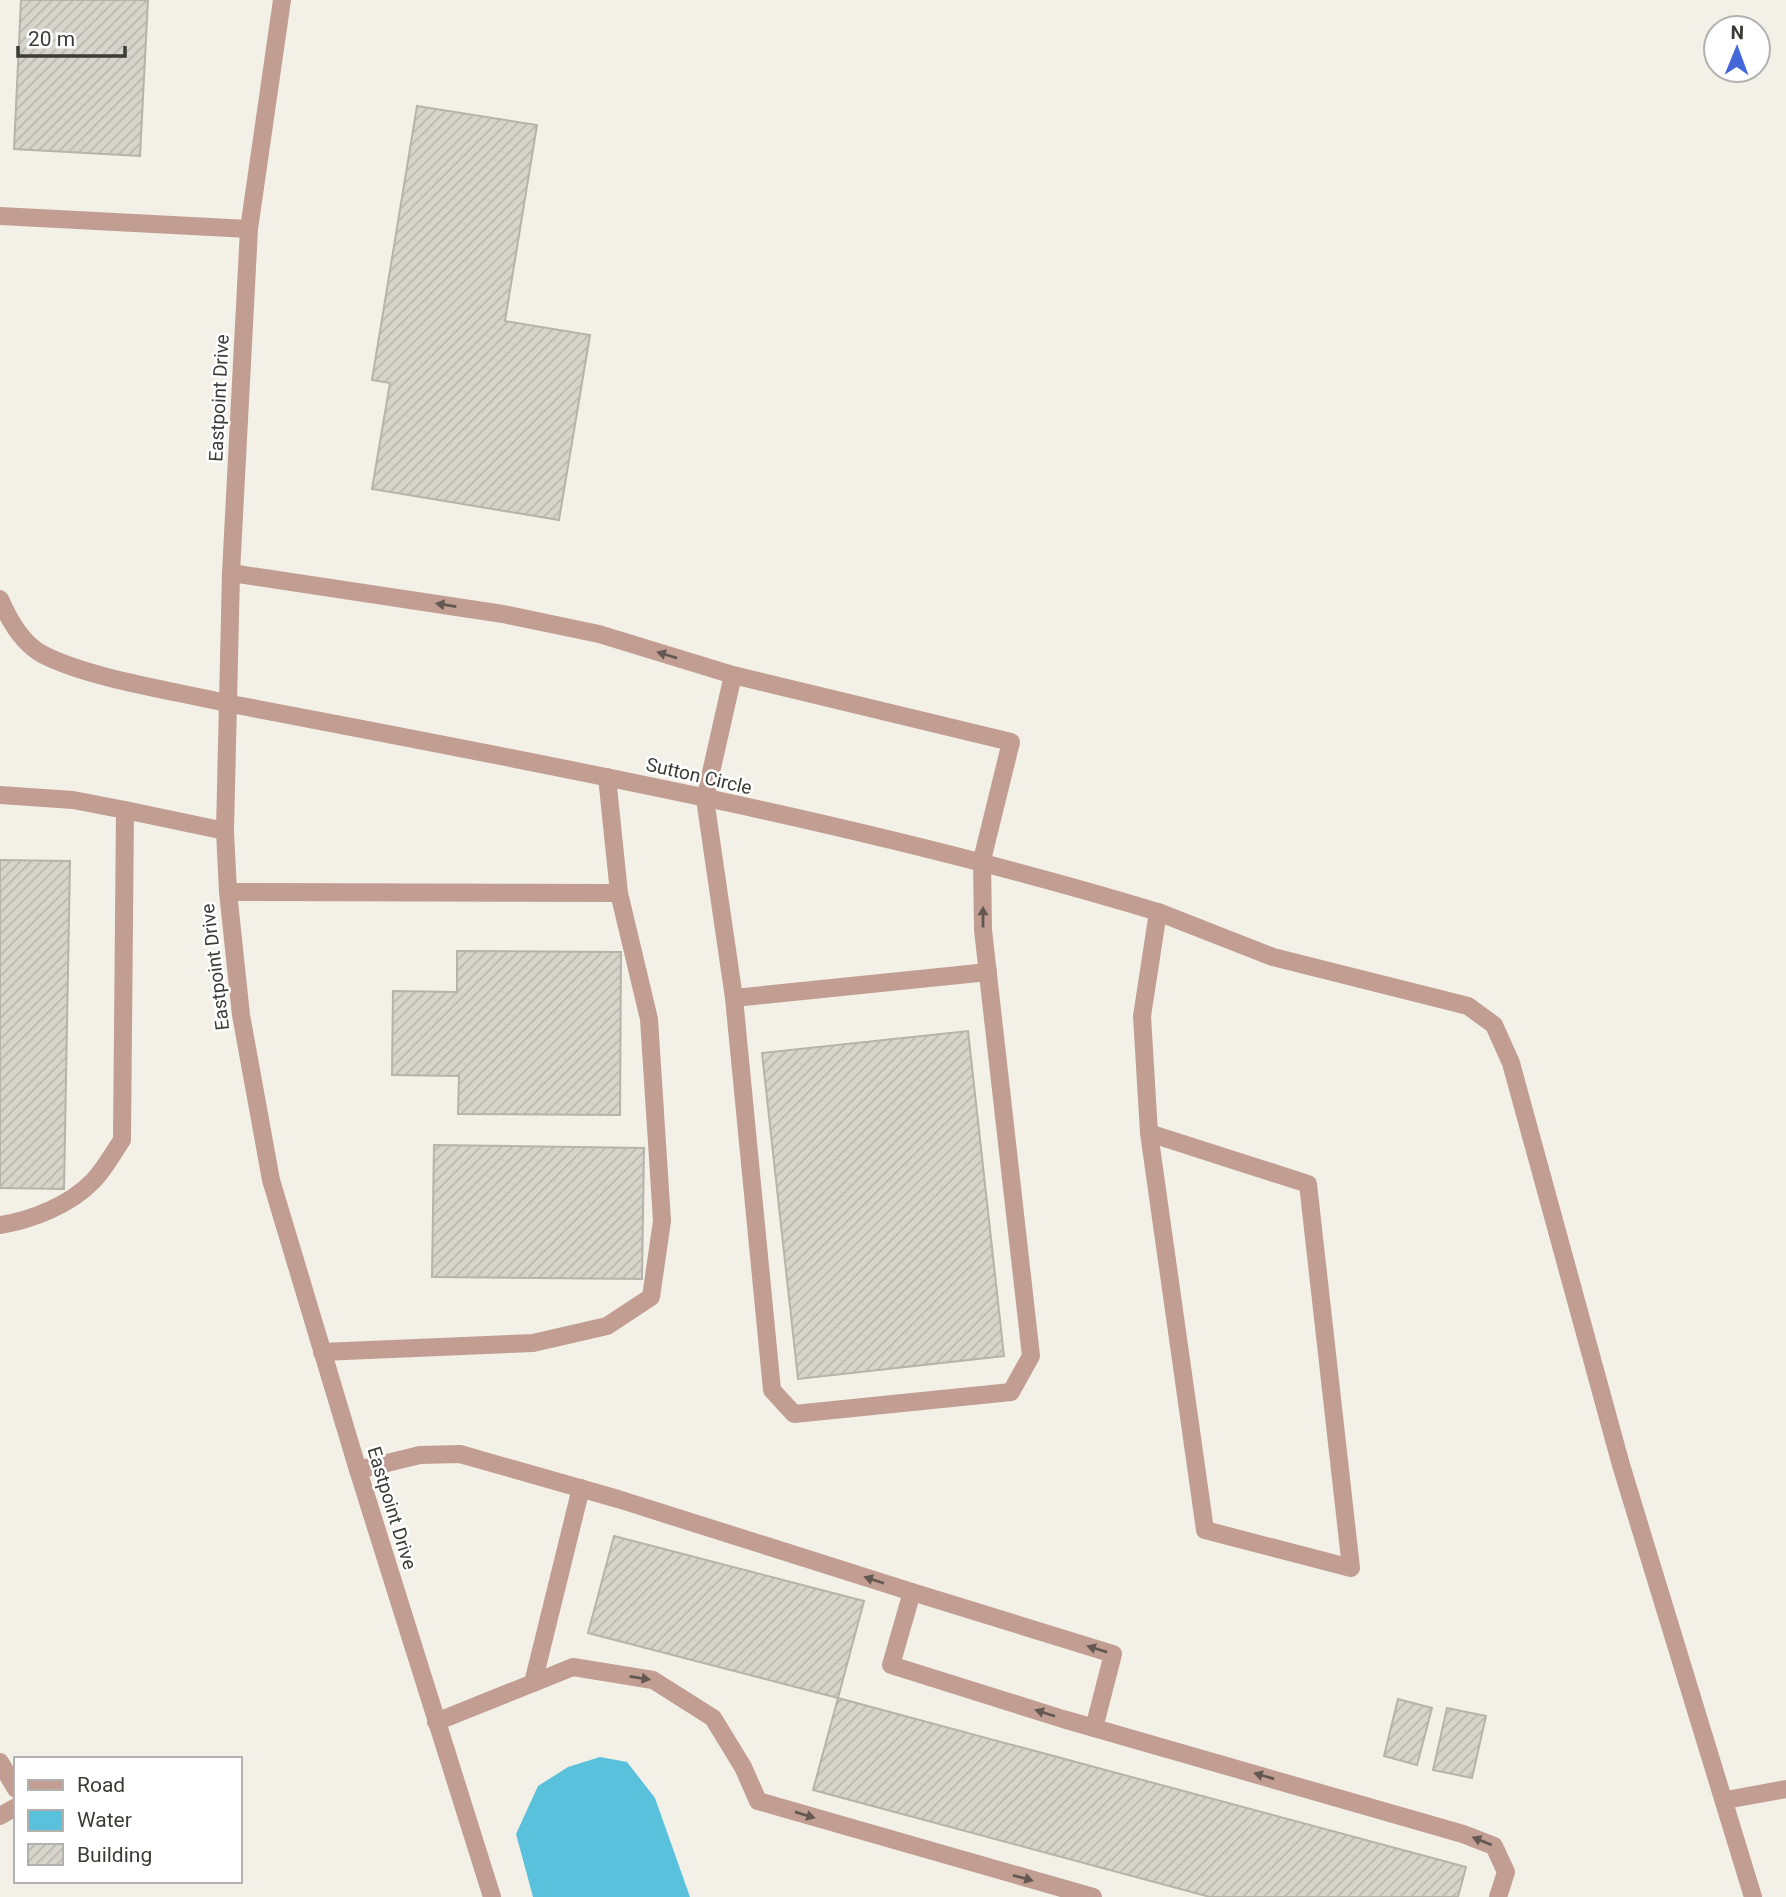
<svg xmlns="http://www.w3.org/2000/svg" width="1786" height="1897" viewBox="0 0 1786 1897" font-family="Roboto,sans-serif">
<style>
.water{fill:#59c1dc}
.building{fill:url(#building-hatch);stroke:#b5b4ab;stroke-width:2}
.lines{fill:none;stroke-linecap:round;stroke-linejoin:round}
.service{stroke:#c29e92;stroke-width:18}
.minor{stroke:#c29e92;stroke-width:18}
.oneway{fill:#645952}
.labels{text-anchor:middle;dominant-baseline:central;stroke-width:5;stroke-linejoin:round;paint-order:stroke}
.street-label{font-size:19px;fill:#3b3b37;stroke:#fff}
</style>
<defs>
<pattern id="building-hatch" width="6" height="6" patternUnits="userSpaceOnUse" patternTransform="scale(1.75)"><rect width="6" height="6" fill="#d6d4cb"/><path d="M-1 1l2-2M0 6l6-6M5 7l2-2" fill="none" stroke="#b9b7af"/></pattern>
</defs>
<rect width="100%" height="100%" fill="#f2f0e7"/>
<polygon class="water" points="600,1757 627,1762 655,1798 690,1897 533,1897 516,1834 538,1786 568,1767"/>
<g class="building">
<polygon points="21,0 148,0 140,156 14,149"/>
<polygon points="417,106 537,125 505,321 590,335 559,520 372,489 390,383 372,380"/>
<polygon points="0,860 70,861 64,1189 0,1188"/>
<polygon points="457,951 621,952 620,1115 458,1114 459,1076 392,1075 393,991 457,992"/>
<polygon points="968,1031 1004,1356 798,1379 762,1053"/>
<polygon points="434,1145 644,1148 642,1279 432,1277"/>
<polygon points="614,1536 864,1601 838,1698 588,1633"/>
<polygon points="838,1698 1466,1867 1458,1897 1210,1897 813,1790"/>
<polygon points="1398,1699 1432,1708 1417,1765 1384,1756"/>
<polygon points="1447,1708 1486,1716 1472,1778 1433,1770"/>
</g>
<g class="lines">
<g class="service">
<polyline points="0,216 249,229"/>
<polyline points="231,573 503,614 599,634 733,675 1011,742 982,860 983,930 1031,1356 1011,1392 794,1414 772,1390 734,998 705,799 733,675"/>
<path d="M0,599c9,21 22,44 42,55 45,24 133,37 184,49"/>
<path d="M0,795l73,5 52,10 -3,330c-9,13 -17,29 -29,41 -23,24 -61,39 -93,44"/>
<polyline points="125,810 225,831"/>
<polyline points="228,892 619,893"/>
<polyline points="734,998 988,972"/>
<polyline points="1149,1133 1308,1184 1351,1568 1205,1530 1149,1133 1142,1016 1158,912 1273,957 1468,1006 1494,1025 1511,1063 1621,1465 1753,1897"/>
<polyline points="322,1352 533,1343 607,1326 651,1297 662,1221 649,1019 619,893 607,777"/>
<polyline points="358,1470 420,1455 460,1454 618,1499 912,1592 891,1665 1063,1719 1463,1834 1494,1846 1506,1872 1498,1897"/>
<polyline points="912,1592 1113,1654 1094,1728"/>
<polyline points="533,1683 581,1488"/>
<polyline points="436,1722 573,1667 653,1680 713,1718 743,1767 758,1801 1093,1897"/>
<polyline points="0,1762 16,1789"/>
<polyline points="1726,1800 1786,1789"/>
<polyline points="0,1816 16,1807"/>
</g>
<g class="minor">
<polyline points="282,0 249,229 231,573 225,831 228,892 241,1015 271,1180 358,1470 492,1897"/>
<path d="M226,703c313,60 627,117 932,209"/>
</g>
</g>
<defs><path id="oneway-solid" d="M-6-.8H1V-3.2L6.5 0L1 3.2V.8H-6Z" transform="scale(1.75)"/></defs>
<g class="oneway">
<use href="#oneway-solid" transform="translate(446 605) rotate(-171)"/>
<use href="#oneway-solid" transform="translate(667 655) rotate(-163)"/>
<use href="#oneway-solid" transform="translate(983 917) rotate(-90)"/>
<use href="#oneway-solid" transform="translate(874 1580) rotate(-162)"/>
<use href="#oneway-solid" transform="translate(1097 1649) rotate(-163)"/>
<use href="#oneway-solid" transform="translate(640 1678) rotate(9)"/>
<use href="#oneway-solid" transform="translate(1045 1713) rotate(-162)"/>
<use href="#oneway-solid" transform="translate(1264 1776) rotate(-164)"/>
<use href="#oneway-solid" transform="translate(805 1815) rotate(17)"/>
<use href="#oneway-solid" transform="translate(1482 1841) rotate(-158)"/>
<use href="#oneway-solid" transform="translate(1023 1878) rotate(15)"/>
</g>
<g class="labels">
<g class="street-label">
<text transform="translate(219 398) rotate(-87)">Eastpoint Drive</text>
<text transform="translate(699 776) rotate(13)">Sutton Circle</text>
<text transform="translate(215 967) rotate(-97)">Eastpoint Drive</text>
<text transform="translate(392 1508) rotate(73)">Eastpoint Drive</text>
</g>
</g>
<rect x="14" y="1757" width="228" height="126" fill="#ffffff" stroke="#b1b1af" stroke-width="2"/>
<rect x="28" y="1780" width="35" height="10" fill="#c29e92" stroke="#b1b1af" stroke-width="2"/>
<text x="77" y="1792" font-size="21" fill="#3b3b37">Road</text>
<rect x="28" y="1810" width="35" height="21" fill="#59c1dc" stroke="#b1b1af" stroke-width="2"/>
<text x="77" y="1827" font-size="21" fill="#3b3b37">Water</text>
<rect x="28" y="1844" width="35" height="21" fill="url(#building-hatch)" stroke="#b1b1af" stroke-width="2"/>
<text x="77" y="1862" font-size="21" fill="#3b3b37">Building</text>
<g transform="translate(1737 49) rotate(1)"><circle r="33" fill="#ffffff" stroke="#b1b1af" stroke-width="2"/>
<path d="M0-5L12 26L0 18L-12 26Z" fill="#4366d9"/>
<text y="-10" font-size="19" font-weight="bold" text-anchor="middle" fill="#3b3b37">N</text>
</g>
<path d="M18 46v10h107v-10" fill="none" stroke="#3b3b37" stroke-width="3.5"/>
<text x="28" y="46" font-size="21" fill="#3b3b37" stroke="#ffffff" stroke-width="5" paint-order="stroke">20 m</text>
</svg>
